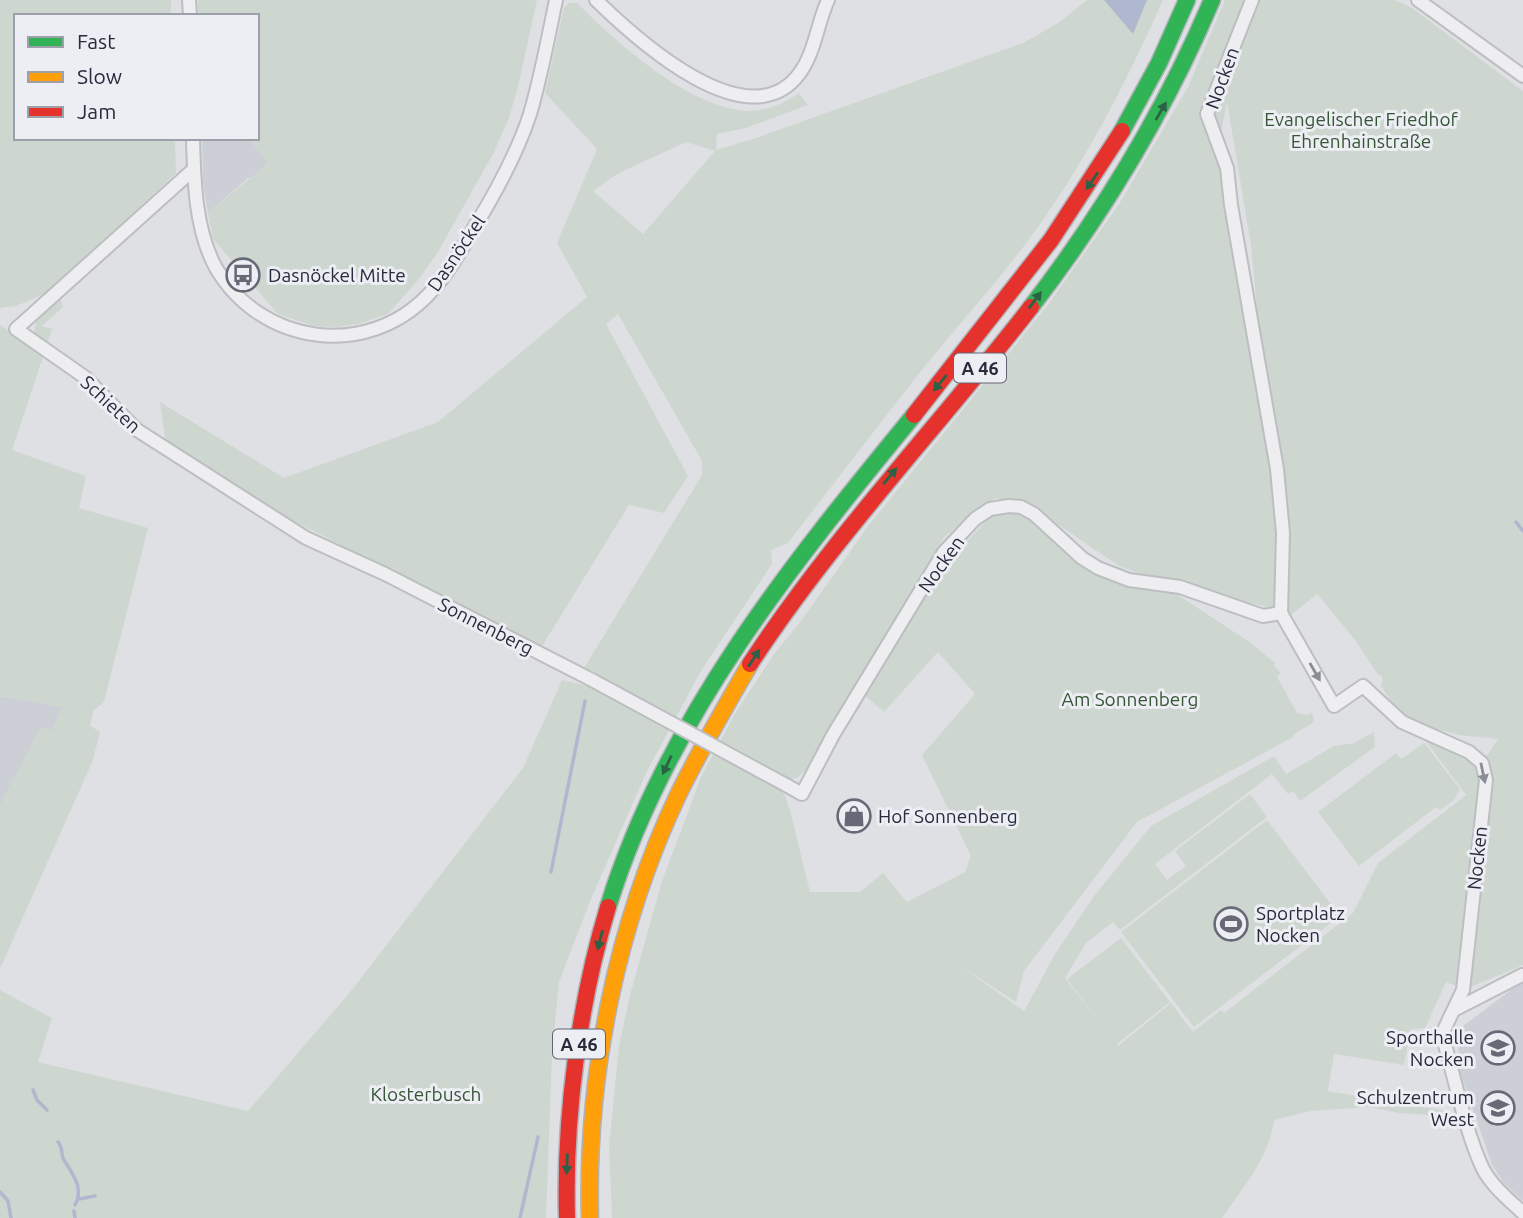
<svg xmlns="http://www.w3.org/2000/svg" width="1523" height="1218" viewBox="0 0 1523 1218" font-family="Ubuntu,sans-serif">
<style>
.built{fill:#cdcfd7}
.green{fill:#ced7cf;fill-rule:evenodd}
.water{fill:#afb8ce}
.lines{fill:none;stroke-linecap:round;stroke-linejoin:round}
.stream{stroke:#afb8ce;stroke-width:3.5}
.street-casing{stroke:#bdbec2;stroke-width:16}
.fast-casing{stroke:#b1b3b8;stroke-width:19}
.slow-casing{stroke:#b1b3b8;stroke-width:19}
.jam-casing{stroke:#b1b3b8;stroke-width:19}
.street{stroke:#eeeef0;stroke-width:12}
.fast{stroke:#30b455;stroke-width:16}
.slow{stroke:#ff9f0a;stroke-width:16}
.jam{stroke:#e5322d;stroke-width:16}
.street-bridge-casing{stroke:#bdbec2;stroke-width:16;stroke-linecap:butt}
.street-bridge{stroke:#eeeef0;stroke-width:12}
.oneway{fill:#2b6245}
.oneway2{fill:#8a8c96}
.labels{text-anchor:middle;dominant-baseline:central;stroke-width:6;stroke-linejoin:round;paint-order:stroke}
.shield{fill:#eceef4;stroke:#626672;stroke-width:2}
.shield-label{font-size:18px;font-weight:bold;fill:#272b3b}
.street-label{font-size:19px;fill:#272b3b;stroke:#eceef4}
.park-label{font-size:19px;fill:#375636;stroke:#eceef4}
.poi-label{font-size:19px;fill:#272b3b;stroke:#eceef4;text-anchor:start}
</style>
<rect width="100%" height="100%" fill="#dfe0e4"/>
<g class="built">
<polygon points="202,138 257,138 345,153 248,178 208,213 203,183"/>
<polygon points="0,696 93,711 90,726 100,732 92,762 0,968"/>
<polygon points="1523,981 1523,1201 1503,1182 1492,1165 1458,1066 1459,1029"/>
</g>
<g class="green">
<polygon points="0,0 171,0 171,16 16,16 16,138 175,138 176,173 47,293 16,306 0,308"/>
<polygon points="198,0 537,0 518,87 509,118 494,152 438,252 418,280 388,314 358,324 336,327 314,326 278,314 213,239 208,213 268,163 248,138 257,138 257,16 198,16"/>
<path d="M1087,0h76c-33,74 -70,148 -116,214 -38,56 -84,105 -126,157 -45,57 -89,115 -133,172l-17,7 1,14 -71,107 -54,100 -56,128 -32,83 -7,73 -6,163h-546v-228l52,28 -14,44 210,49 103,-120 172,-223 39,-88 26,6 7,-11 -11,-7 118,-193v-14l-84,-147 -12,10 82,152 -24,37 -35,-8 -88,143 -249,-128 -126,-75 -6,-43 124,76 154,-56 149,-125 -30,-54 40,-94 -52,-56 19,-85 5,-5h8c40,40 112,105 171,108 19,0 35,-7 51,-18l9,12 -62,23 -29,6 -1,16 40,-12 267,-95 35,-20zM686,142l29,9 -72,83 -50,-43 24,-17z"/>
<path d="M1225,0h170l17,8 111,83v874l-57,24 -20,-7 -21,46 -14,1 -7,36 -70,-11 -6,37 118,20 -1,5 -46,-3 -30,-6 -58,4 -37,9c-4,36 -32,69 -52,98h-610l-3,-72 10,-100 11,-51 32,-114 39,-104 33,-62 40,-61 27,-33 67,-95 179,-220 72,-102 69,-117zM1227,102l24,143 9,96 21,136 5,142 31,-25 38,46 21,32 7,6 -2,8 10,15 -1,5 23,17 46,12 39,4 -14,21 -59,-20 41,55 -88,68 -25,50 -129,100 -3,-3 -28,22 -22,-29 -53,43 -1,-2 53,-42 -49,-64 -54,41 37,49 -39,-50 21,-35 27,-21 7,8 147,-113 -17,-23 -75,57 11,15 -19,14 -12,-16 117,-90 16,20 5,-3 7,10 75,-54 -1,-15 -20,11 -20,3 -48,28 -12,-18 -123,70 -57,70 -39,58 -31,57 -65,-46 57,37 8,-31 113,-149 158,-86 -2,-1 21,-13 -2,-9 -4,2 -11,-2 -20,-36 4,-4 -7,-7 1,-3 -24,-20 -73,-48 1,-2 -62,-9 -31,-19 -54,-44 -16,-8 -26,4 -41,43 -86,134 21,18 54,-60 37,42 -53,61 49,101 -6,16 -58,30 -24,-29 -23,19h-50l-19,-78 -8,-24 6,-11 8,-1 15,-14 132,-227 52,-39 39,11 84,57 57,20 100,23 5,-75 -7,-63 -56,-319 -1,1z"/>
<path d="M59,295l4,12 -21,19 10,3 -5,16 -12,-9c-3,-19 11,-28 24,-41z"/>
<polygon points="0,325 44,354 12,450 86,476 79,508 148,528 104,702 93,711 90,726 100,732 92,762 0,968 0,805 40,728 52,730 62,707 0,696"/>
<polygon points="1424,743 1460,789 1454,800 1440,810 1436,807 1359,866 1318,812 1396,753 1401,759"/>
<polygon points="1267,820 1340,916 1194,1027 1121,932"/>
</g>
<polygon class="water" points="1104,0 1147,0 1133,34"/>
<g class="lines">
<g class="stream">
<polyline points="1516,522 1523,531"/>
<polyline points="551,872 585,701"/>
<polyline points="33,1090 37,1100 47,1110"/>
<path d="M58,1142c5,6 3,10 5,16 8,15 22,29 12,47"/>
<polyline points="0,1192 8,1201 11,1218"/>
<polyline points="79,1199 95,1196"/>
<polyline points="74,1211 75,1218"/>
<polyline points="520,1218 538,1137"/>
</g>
<defs>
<g id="street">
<polyline points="189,0 190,16"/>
<path d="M596,0c39,38 152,142 203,74 16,-21 18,-50 29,-74"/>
<path d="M1252,0l-45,114 20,54 4,37 46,264 6,64 -2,80 53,93 29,-20 39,36 67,30 13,11 4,17 -23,210 -21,44c12,41 23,97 41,135 9,17 26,31 40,44"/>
<polyline points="1418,0 1523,76"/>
<path d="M193,138c1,42 2,92 23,130 45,77 151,92 213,26 18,-19 32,-43 45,-66 22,-36 43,-74 56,-114 11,-37 18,-76 26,-114"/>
<polyline points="194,169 16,329 86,378 137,430 306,538 385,574 592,680"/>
<polyline points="786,785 802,794 833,735 944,552 975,519 990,509 1009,506 1021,507 1034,514 1082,558 1098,568 1129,580 1180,587 1263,616 1281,613"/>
<polyline points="1454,1010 1522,975"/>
</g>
<g id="fast">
<polyline points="1122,131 1159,63 1187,0"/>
<path d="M1031,307c73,-95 134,-196 181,-307"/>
<path d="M608,907c58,-188 183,-342 306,-492"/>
</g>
<path id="slow" d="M590,1218c-4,-144 27,-294 88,-423 22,-45 47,-88 72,-131"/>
<g id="jam">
<polyline points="914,415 1051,240 1122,131"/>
<path d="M750,664c83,-127 188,-237 281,-357"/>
<path d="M567,1218c-3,-100 12,-215 41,-311"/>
</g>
</defs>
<use href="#street" class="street-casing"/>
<use href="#fast" class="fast-casing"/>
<use href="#slow" class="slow-casing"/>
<use href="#jam" class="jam-casing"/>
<use href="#street" class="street"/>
<use href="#fast" class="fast"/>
<use href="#slow" class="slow"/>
<use href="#jam" class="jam"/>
<defs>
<polyline id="street-bridge" points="592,680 786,785"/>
</defs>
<use href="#street-bridge" class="street-bridge-casing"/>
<use href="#street-bridge" class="street-bridge"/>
</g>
<defs><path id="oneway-solid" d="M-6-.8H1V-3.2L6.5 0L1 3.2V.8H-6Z" transform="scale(1.75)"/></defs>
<g class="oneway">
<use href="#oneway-solid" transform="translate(1161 111) rotate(-60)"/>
<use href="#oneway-solid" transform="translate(1092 181) rotate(124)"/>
<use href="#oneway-solid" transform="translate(1035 300) rotate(-53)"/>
<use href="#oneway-solid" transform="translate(940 383) rotate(129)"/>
<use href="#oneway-solid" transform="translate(890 476) rotate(-50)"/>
<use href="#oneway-solid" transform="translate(754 658) rotate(-57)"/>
<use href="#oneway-solid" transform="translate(667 765) rotate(115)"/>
<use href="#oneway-solid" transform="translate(600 940) rotate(104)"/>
<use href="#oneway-solid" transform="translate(567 1164) rotate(92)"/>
</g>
<g class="oneway2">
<use href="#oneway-solid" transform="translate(1315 672) rotate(60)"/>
<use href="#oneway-solid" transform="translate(1483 773) rotate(78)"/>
</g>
<defs>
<symbol id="bus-ring" viewBox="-11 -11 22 22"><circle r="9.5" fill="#eceef4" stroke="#676a76" stroke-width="1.5"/><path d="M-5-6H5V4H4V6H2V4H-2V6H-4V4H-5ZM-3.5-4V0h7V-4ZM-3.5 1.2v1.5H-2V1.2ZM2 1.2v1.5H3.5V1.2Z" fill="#676a76"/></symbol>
<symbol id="shop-ring" viewBox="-11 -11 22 22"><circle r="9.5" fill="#eceef4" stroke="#676a76" stroke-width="1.5"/><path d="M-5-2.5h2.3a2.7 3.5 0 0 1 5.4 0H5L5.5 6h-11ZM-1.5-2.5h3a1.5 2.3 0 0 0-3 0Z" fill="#676a76"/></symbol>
<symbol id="stadium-ring" viewBox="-11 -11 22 22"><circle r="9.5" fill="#eceef4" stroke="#676a76" stroke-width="1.5"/><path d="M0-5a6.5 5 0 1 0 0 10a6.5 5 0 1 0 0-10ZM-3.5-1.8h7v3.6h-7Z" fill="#676a76"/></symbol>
<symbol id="school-ring" viewBox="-11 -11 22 22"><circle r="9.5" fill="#eceef4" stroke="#676a76" stroke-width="1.5"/><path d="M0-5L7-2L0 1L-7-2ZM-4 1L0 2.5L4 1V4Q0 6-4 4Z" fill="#676a76"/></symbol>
</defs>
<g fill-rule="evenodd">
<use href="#bus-ring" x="224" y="256" width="38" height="38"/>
<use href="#shop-ring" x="835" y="797" width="38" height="38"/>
<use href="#stadium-ring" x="1212" y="905" width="38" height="38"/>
<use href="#school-ring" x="1479" y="1029" width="38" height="38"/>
<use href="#school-ring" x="1479" y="1089" width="38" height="38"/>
</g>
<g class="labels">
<g class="shield">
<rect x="954" y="353.5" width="52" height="29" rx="5"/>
<rect x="553" y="1029.5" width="52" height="29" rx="5"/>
</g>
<g class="shield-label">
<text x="980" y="368">A 46</text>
<text x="579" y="1044">A 46</text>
</g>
<g class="street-label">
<text transform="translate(1222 78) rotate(-70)">Nocken</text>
<text transform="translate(456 253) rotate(-56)">Dasnöckel</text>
<text transform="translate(111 404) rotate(43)">Schieten</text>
<text transform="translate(941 564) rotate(-55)">Nocken</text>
<text transform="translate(486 626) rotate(27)">Sonnenberg</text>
<text transform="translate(1477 858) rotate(-84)">Nocken</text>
</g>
<g class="park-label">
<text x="1361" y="119">Evangelischer Friedhof<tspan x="1361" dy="22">Ehrenhainstraße</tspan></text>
<text x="1130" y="699">Am Sonnenberg</text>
<text x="426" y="1094">Klosterbusch</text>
</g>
<g class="poi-label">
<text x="268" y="275">Dasnöckel Mitte</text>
<text x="878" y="816">Hof Sonnenberg</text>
<text x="1256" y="913">Sportplatz<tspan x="1256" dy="22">Nocken</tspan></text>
<text x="1474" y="1037" text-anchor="end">Sporthalle<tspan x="1474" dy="22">Nocken</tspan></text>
<text x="1474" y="1097" text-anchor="end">Schulzentrum<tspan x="1474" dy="22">West</tspan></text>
</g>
</g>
<rect x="14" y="14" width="245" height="126" fill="#eceef4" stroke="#9da0aa" stroke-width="2"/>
<rect x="28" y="37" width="35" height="10" fill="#30b455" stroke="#9da0aa" stroke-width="2"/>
<text x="77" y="49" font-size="21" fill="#272b3b">Fast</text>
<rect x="28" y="72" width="35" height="10" fill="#ff9f0a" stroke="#9da0aa" stroke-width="2"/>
<text x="77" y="84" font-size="21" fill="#272b3b">Slow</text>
<rect x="28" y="107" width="35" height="10" fill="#e5322d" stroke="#9da0aa" stroke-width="2"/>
<text x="77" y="119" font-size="21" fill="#272b3b">Jam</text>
</svg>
